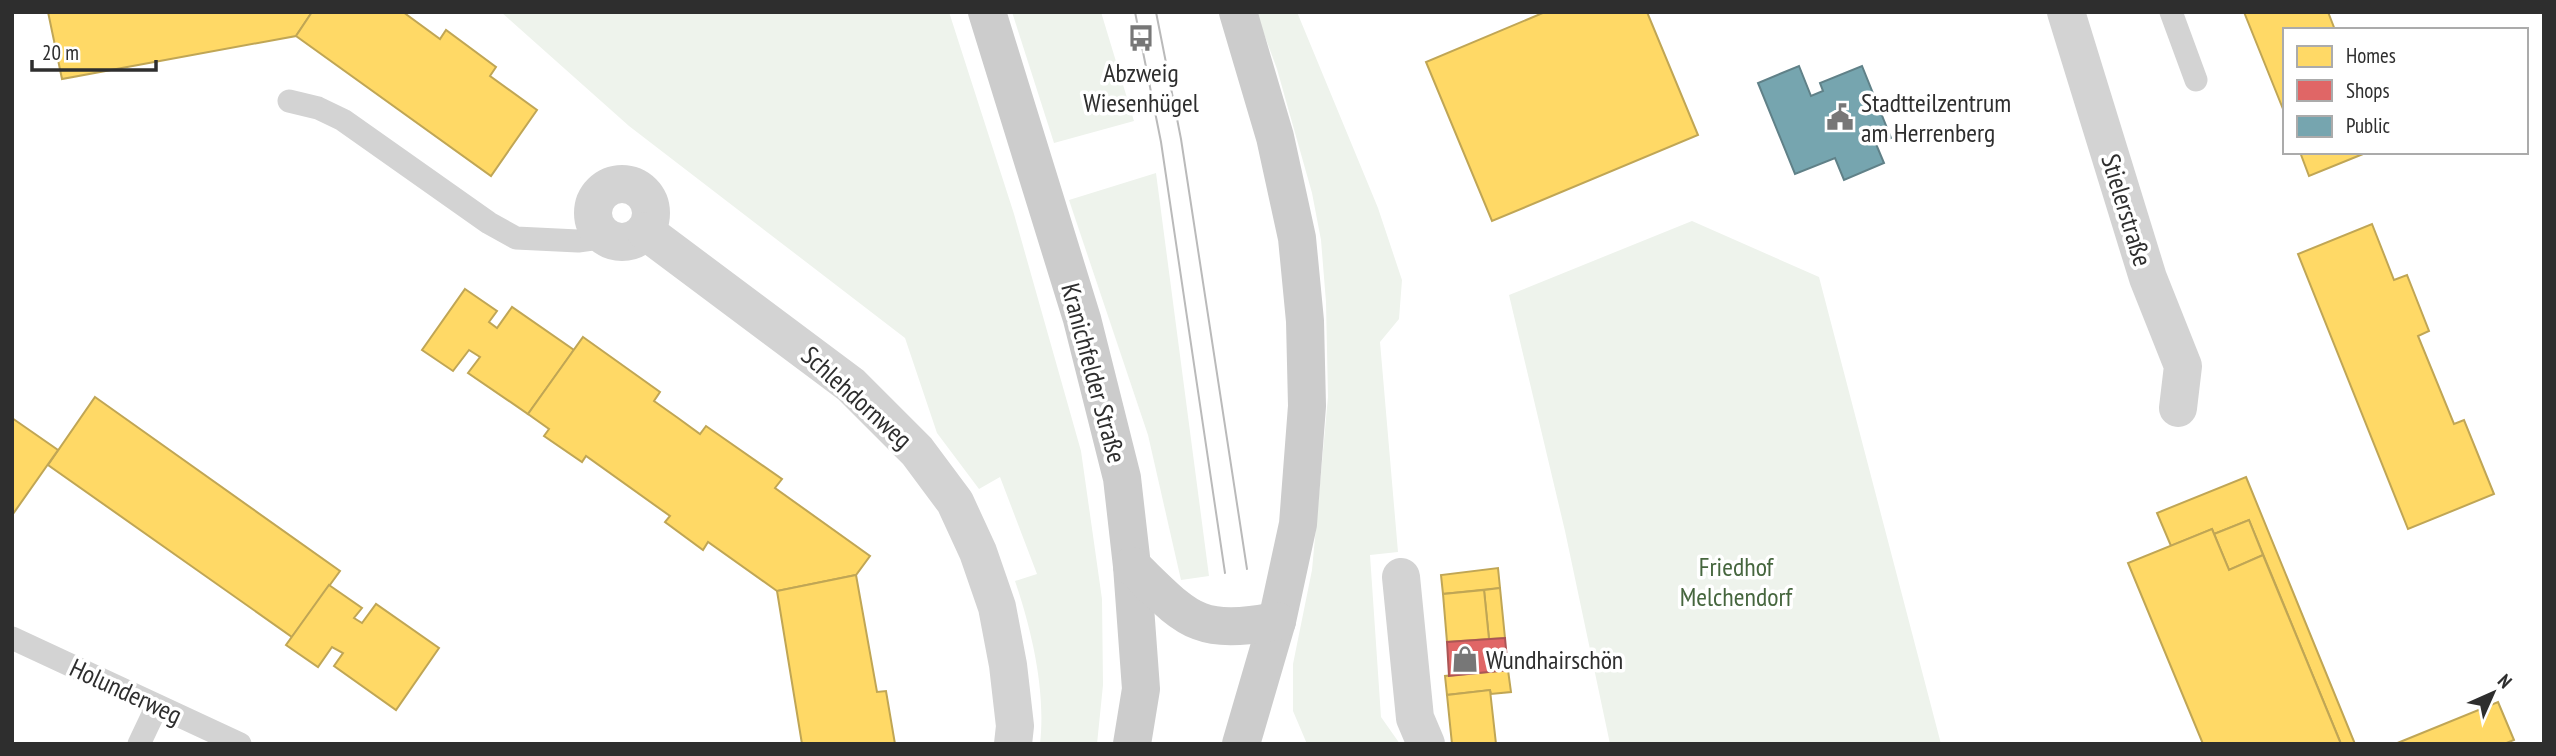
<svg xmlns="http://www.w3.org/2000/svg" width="2556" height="756" viewBox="0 0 2556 756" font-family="'PT Sans Narrow',sans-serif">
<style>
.green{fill:#eef3ec}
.homes{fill:#ffd966;stroke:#c0a655;stroke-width:2}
.shops{fill:#e06666;stroke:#ab5555;stroke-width:2}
.public{fill:#76a5af;stroke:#608188;stroke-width:2}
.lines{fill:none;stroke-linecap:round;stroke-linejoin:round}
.service{stroke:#d3d3d3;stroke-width:23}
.minor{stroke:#d3d3d3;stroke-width:38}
.secondary{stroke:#ccc;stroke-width:38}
.tram{stroke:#bababa;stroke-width:2}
.labels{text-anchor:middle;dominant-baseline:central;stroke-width:7;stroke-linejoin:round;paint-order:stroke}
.poi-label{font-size:26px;fill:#2e2e2e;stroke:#fff;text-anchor:start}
.street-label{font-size:26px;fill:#2e2e2e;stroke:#fff}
.park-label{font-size:26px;fill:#46663e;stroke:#fff}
</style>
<rect width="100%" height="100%" fill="#fff"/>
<g class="green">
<path d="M501,12h448l65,202 67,237 21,148 1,86 -6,59h-57c6,-53 -8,-113 -25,-163l22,-7 -37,-97 -21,12 -42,-56 -32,-95 -276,-212z"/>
<polygon points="1012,12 1101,12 1134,121 1054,143"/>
<polygon points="1256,12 1297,12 1378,208 1402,280 1399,319 1380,342 1398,552 1370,555 1381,717 1400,744 1307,744 1293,711 1293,664 1312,570 1328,397 1326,302 1321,240 1312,193 1277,69"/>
<polygon points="1156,173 1209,576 1181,580 1148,435 1069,200"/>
<polygon points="1692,221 1819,277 1941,744 1610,744 1565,531 1509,295"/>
</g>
<g class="homes">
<polygon points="48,12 312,12 296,36 62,79"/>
<polygon points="312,12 403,12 440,39 446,30 496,67 490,76 537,110 491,176 296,36"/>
<polygon points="1545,12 1647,12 1698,135 1492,221 1426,62"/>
<polygon points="2244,12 2328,12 2335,30 2285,30 2285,114"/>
<polygon points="2300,152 2368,152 2309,176"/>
<polygon points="2372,224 2394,280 2407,275 2429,331 2418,336 2454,424 2464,420 2494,494 2408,529 2298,254"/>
<polygon points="465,289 497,311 489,322 497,328 512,307 574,350 528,414 468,373 480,357 469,350 453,371 422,350"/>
<polygon points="583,337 660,392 654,401 678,418 700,434 706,426 782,479 775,488 870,556 856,575 777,591 708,542 703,550 665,522 670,516 586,456 582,462 544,436 549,429 528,414"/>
<polygon points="95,397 340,571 292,637 48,465"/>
<polygon points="12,418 58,450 13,514 12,513"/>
<polygon points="2246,477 2355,744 2341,744 2249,520 2214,534 2212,529 2171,546 2157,513"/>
<polygon points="2249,520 2263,555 2229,570 2214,534"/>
<polygon points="2212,529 2229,570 2263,555 2341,744 2203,744 2128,563"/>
<polygon points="1498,568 1500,588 1443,594 1441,575"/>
<polygon points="856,575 877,692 886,691 895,744 802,744 777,591"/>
<polygon points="329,585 362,608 354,618 362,623 376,604 439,648 396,710 334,666 343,653 332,647 318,667 286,645"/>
<polygon points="1500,588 1505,638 1489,639 1484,590"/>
<polygon points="1484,590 1489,639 1447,642 1443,594"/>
<polygon points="1508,670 1511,692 1491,694 1490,690 1447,695 1445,676"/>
<polygon points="1490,690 1496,744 1452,744 1447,695"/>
<polygon points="2498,702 2514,740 2504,744 2395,744"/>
</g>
<polygon class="shops" points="1505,638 1508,670 1449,676 1447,642"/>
<polygon class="public" points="1799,66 1811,96 1823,91 1820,83 1862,66 1891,138 1876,144 1884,163 1844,180 1835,158 1795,174 1758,83"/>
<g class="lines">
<g class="service">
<polyline points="2171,12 2196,80"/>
<polyline points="289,101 318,108 343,120 489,223 516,238 578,241 607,237"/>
<polyline points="12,638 240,744"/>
<polyline points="139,744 157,706"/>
</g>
<g class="minor">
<polyline points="2066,12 2148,278 2183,366 2178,408"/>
<circle cx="622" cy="213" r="29"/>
<polyline points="645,231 851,385 917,451 955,502 978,552 997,607 1008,665 1015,726 1013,744"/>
<polyline points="1401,577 1415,718 1426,744"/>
</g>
<g class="secondary">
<polyline points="987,12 1082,319 1122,478 1132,566 1141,689 1132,744"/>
<polyline points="1238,12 1275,137 1297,238 1305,321 1307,406 1298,524 1277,621 1241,744"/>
<path d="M1132,566c56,54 64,70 145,55"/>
</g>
<g class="tram">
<polyline points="1135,12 1161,142 1225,573"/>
<polyline points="1156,12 1181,139 1247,569"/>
</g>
</g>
<defs>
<symbol id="bus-bare" viewBox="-9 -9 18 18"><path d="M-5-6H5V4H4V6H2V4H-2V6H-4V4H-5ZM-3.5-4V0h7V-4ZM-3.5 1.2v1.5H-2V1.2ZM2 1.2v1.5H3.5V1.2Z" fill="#777" stroke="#fff" stroke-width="2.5" paint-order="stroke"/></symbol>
<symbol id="civic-bare" viewBox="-9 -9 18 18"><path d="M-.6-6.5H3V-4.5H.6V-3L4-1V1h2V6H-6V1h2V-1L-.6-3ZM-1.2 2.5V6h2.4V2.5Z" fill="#777" stroke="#fff" stroke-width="2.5" paint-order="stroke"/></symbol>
<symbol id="shop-bare" viewBox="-9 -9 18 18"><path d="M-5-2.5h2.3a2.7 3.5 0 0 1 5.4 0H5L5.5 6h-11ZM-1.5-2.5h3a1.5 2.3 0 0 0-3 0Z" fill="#777" stroke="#fff" stroke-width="2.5" paint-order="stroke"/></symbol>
</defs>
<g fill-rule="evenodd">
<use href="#bus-bare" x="1122" y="19" width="38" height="38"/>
<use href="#civic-bare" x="1821" y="98" width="38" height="38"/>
<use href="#shop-bare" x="1446" y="640" width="38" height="38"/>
</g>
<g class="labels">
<g class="poi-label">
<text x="1141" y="72" text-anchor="middle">Abzweig<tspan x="1141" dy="30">Wiesenhügel</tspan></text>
<text x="1861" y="102">Stadtteilzentrum<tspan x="1861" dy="30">am Herrenberg</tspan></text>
<text x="1486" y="659">Wundhairschön</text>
</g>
<g class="street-label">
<text transform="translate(2127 210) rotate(73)">Stielerstraße</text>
<text transform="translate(1094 373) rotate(75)">Kranichfelder Straße</text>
<text transform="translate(857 397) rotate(42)">Schlehdornweg</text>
<text transform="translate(126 691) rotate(25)">Holunderweg</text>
</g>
<g class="park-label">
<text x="1736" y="566">Friedhof<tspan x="1736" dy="30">Melchendorf</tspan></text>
</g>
</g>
<rect width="2556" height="756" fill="none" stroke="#2e2e2e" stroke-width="28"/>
<rect x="2283" y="28" width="245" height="126" fill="#ffffff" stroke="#ababab" stroke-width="2"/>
<rect x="2297" y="46" width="35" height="21" fill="#ffd966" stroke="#ababab" stroke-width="2"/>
<text x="2346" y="63" font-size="21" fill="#2e2e2e">Homes</text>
<rect x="2297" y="80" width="35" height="21" fill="#e06666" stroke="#ababab" stroke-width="2"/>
<text x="2346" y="98" font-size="21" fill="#2e2e2e">Shops</text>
<rect x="2297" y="116" width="35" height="21" fill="#76a5af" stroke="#ababab" stroke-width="2"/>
<text x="2346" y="133" font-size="21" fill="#2e2e2e">Public</text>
<g transform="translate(2493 693) rotate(45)" stroke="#ffffff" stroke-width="5" paint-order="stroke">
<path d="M0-5L12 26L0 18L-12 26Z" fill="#2e2e2e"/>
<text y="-10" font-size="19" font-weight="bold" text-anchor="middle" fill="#2e2e2e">N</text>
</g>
<path d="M32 60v10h124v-10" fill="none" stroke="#2e2e2e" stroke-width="3.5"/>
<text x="42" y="60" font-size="21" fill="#2e2e2e" stroke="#ffffff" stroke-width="5" paint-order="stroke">20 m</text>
</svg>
